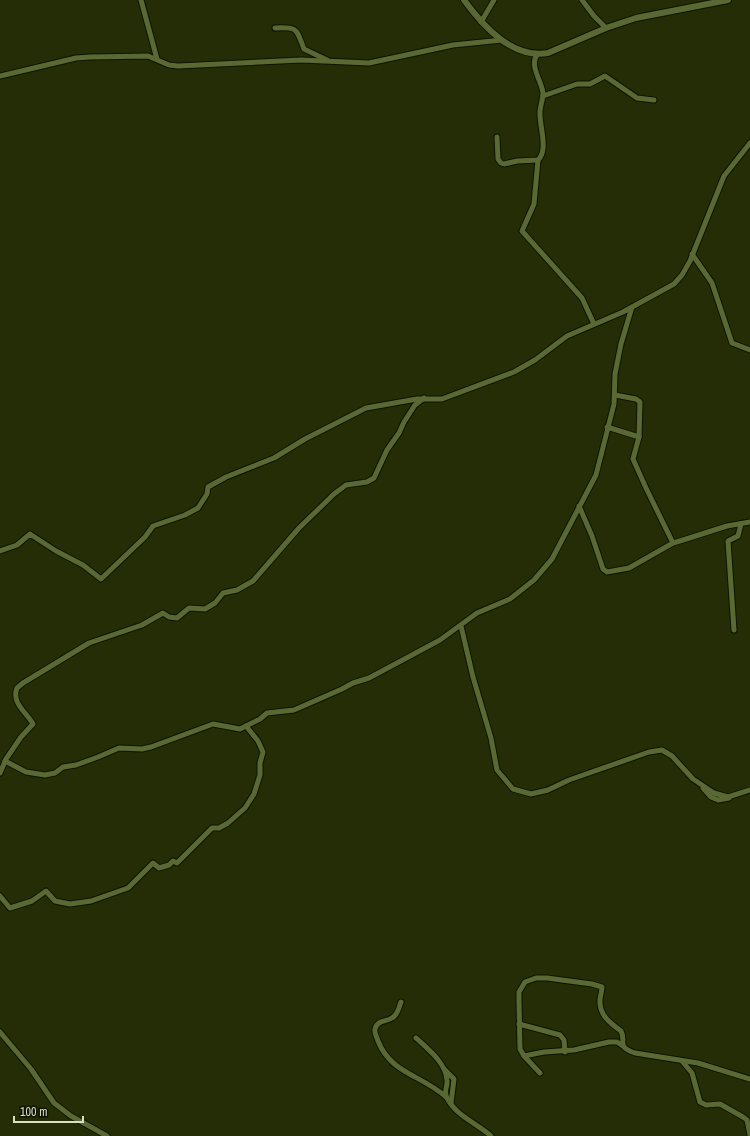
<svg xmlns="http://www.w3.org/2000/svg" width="750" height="1136" viewBox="0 0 750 1136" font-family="'Archivo Narrow',sans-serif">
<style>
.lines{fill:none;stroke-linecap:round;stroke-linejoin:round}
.minor-casing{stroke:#0e1400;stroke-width:7}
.tertiary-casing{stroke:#0e1400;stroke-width:8}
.minor{stroke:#5a6834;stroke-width:5}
.tertiary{stroke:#5a6834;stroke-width:6}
</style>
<rect width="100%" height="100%" fill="#242d05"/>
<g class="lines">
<defs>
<g id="minor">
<polyline points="141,0 157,59"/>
<polyline points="582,0 594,16 606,28"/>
<polyline points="481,22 494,0"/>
<path d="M275,28c24,-1 21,1 29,21l23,11"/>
<polyline points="0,76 76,58 90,57 148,56 169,65 178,66 301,60 369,63 453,45 502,40"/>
<polyline points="543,96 577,84 590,84 605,76 637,98 654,100"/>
<path d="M497,137l1,22 3,4 3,1 13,-3 21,-1c11,-10 1,-35 2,-48 0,-6 3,-12 3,-19 -1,-11 -14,-28 -6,-38"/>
<polyline points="538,160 534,204 522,231 582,298 594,324"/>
<polyline points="692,254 712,283 732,343 750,350"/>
<polyline points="615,395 636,399 640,402 639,437 633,459 646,488 673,543"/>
<polyline points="607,427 639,437"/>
<polyline points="579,506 592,536 603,569 607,572 629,568 673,543 683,540 727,526 750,522"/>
<polyline points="0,551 17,545 30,534 56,551 83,565 101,579 145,537 153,526 185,515 198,508 207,494 208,487 226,477 274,458 305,439 366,408 417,399 442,399 514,372 535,360 567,336 623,312 674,284 682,275 690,261 724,176 750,143"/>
<polyline points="461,626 473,677 491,738 497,770 513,789 531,794 548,790 569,780 649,752 662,750 672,756 693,779 714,793 728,797 750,790"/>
<polyline points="734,630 728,541 738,536 741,524"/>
<polyline points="5,761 26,772 45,775 55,773 63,767 76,765 98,757 119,748 142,749 151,747 213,724 240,729 260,719 267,713 294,710 342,689 353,683 369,678 440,640 477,613 510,599 534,580 552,559 596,475 614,404 615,374 621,344 632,307"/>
<path d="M0,773l6,-14 15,-22 12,-13c-6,-11 -22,-21 -16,-36l6,-5 66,-40 53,-18 21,-12 6,4 8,1 12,-10 16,1 10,-6 8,-10 14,-3 16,-9 46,-53 35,-34 12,-9 21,-3 7,-4 13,-28 12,-17 5,-11 11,-17 9,-7"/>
<polyline points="703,788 711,797 718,800 729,798"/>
<polyline points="0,896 10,908 32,901 46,891 55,901 70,904 91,901 128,888 153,863 159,868 169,865 173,861 177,863 212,828 219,828 228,823 245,808 254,794 260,775 260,763 263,752 258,741 246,726"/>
<path d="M401,1002c-2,5 -3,13 -9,16 -6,4 -15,2 -17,11 -1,4 2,8 3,12 13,33 44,34 68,56"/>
<polyline points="519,1024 560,1035 564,1040 565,1052"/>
<polyline points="0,1032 31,1069 54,1103 71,1116 107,1136"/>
<path d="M416,1038c12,11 30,25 31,42 1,7 -4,11 0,18 10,19 30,25 44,38"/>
<polyline points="524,1056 544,1052 574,1050 609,1042 617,1042 623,1046"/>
<polyline points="682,1061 692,1073 700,1102 706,1105 720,1104 743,1117 747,1120 750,1135"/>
<polyline points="444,1069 454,1079 451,1103"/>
<path d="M540,1073l-16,-17 -4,-7 -1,-49v-8l6,-10 11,-4h11l45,6 10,3c0,5 -2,9 -2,13 -1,15 10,23 21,31 6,11 -6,15 14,22l63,10 52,16"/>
</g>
<path id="tertiary" d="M464,0c19,26 48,59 84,53l58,-25 30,-10 92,-18"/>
</defs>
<use href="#minor" class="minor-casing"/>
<use href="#tertiary" class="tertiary-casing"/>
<use href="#minor" class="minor"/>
<use href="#tertiary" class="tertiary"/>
</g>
<path d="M14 1116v6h69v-6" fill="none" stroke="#d7e0c5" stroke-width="2"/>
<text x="20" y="1116" font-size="12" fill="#d7e0c5" stroke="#0e1302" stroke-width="3" paint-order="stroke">100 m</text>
</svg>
